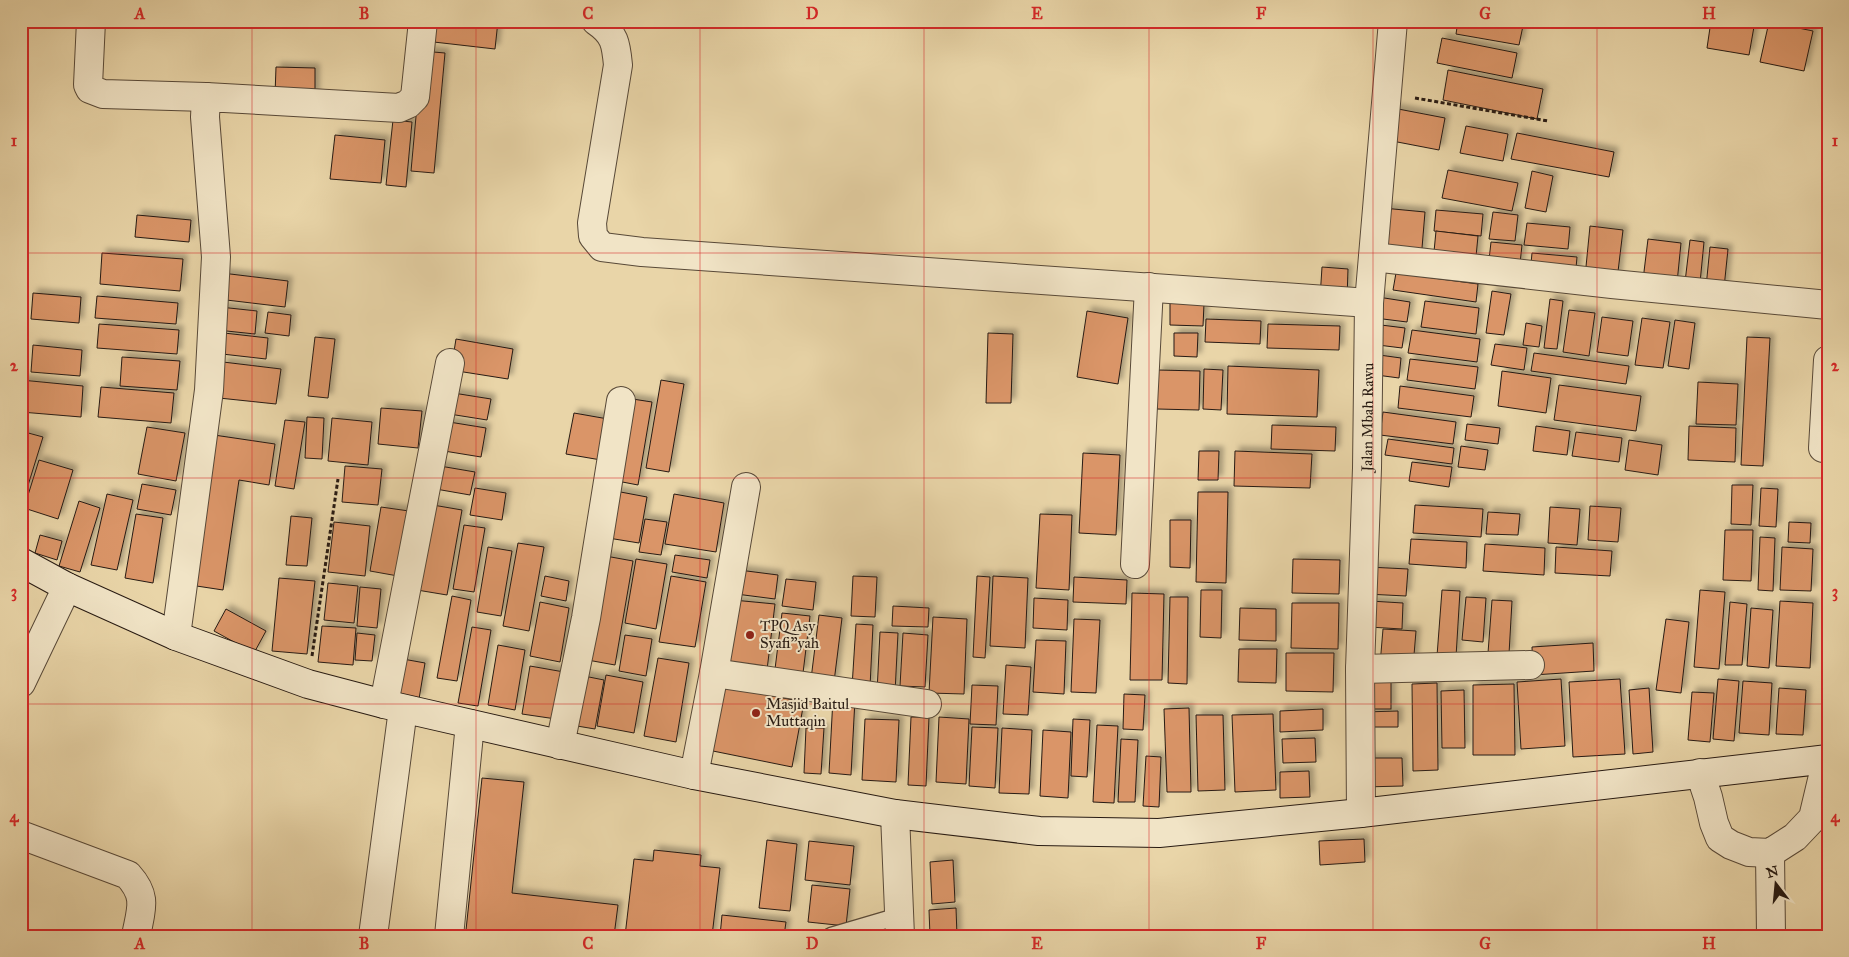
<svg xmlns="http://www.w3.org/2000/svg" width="1849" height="957" viewBox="0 0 1849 957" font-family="'IM FELL Great Primer',serif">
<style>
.building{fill:#da9567;stroke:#271a12;filter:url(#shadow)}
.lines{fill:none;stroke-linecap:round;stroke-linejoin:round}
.lane-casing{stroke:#584938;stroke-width:19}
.street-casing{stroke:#584938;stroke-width:30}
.secondary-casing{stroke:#271a12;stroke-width:30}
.path{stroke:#271a12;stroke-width:3;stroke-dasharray:4 2.5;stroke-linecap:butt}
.lane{stroke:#f1e4c6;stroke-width:16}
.street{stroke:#f1e4c6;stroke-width:28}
.secondary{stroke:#f1e4c6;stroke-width:28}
.grid{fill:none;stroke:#d62828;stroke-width:1;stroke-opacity:0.55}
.poi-dot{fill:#8f2418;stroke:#f1e4c6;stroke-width:2}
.labels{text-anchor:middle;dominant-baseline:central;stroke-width:4;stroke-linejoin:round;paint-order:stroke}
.street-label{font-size:15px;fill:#271a12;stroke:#f1e4c6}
.poi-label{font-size:15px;fill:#271a12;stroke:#f1e4c6;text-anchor:start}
.neatline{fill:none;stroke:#d62828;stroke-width:2}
.grid-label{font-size:16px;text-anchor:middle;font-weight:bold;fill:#d62828}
</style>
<defs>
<filter id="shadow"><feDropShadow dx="4.5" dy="-4.5" stdDeviation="2.5" flood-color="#0004"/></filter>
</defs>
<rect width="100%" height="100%" fill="#e9d5a8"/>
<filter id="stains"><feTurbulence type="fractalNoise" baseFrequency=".004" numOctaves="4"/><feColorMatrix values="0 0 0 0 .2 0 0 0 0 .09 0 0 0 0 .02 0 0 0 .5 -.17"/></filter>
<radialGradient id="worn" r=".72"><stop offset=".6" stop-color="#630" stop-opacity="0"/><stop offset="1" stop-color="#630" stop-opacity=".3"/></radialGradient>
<g class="building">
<polygon points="427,21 498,21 495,49 425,41"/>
<polygon points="1458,21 1524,21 1519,45 1456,34"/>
<polygon points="1711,21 1755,21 1749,55 1707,48"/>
<polygon points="1769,22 1813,31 1804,71 1760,62"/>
<polygon points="1442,38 1517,53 1512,78 1437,63"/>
<polygon points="422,51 445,53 434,173 411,171"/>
<polygon points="276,67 315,68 315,96 275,95"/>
<polygon points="1448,70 1543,89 1537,119 1443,100"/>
<polygon points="1393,108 1445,118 1439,150 1387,140"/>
<polygon points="393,120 412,122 406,187 386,185"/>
<polygon points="1466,126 1508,134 1503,161 1460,153"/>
<polygon points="1517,133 1614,152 1609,177 1511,159"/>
<polygon points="335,135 385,140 381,183 330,179"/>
<polygon points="1448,170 1518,183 1512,211 1442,198"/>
<polygon points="1532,171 1553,176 1546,212 1525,208"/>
<polygon points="1383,208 1425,212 1421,260 1378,256"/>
<polygon points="1436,210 1483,214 1481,236 1434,231"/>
<polygon points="1493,212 1518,215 1515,241 1489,239"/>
<polygon points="137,215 191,220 189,242 135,237"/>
<polygon points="1527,223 1570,227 1568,249 1524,245"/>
<polygon points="1590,226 1623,230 1617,280 1585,277"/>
<polygon points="1436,231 1478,236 1475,267 1433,262"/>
<polygon points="1648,239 1681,243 1677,283 1643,280"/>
<polygon points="1690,240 1704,242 1700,283 1685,282"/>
<polygon points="1491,242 1522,245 1519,273 1488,269"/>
<polygon points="1710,247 1728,249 1724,288 1706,287"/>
<polygon points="102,253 183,259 180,291 100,284"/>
<polygon points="1532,253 1577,257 1575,279 1530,274"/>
<polygon points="1322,267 1348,269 1347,299 1320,298"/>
<polygon points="222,273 288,281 285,307 218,299"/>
<polygon points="1396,273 1478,284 1476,302 1393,290"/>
<polygon points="1492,291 1511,294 1504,335 1486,333"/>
<polygon points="33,293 81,297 79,323 31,319"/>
<polygon points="97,296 178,303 176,324 95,318"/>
<polygon points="1378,297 1410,302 1407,322 1375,318"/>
<polygon points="1550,299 1563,301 1557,349 1544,348"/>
<polygon points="1425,301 1479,308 1476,334 1421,327"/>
<polygon points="1170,303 1204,304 1203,326 1170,325"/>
<polygon points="220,307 257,311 255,334 217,330"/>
<polygon points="1569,310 1595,313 1589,356 1563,352"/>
<polygon points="1087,311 1128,318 1118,384 1077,377"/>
<polygon points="268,312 291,315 289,336 265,333"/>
<polygon points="1602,317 1633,321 1628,356 1597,352"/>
<polygon points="1642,318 1670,322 1663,368 1635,365"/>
<polygon points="1206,319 1261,321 1260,344 1205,342"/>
<polygon points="1675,320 1695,323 1689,369 1668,366"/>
<polygon points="1526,323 1542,326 1539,347 1523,345"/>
<polygon points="99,324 179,330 177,354 97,348"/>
<polygon points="1268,324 1340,326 1339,350 1267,348"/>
<polygon points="1381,325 1405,328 1402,348 1378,345"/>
<polygon points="1412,330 1480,339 1477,362 1408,353"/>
<polygon points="224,333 268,338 266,359 222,354"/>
<polygon points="988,333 1013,334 1011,403 986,403"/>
<polygon points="1174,333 1198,333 1197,357 1174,356"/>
<polygon points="315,337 335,339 328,398 308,396"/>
<polygon points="1747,337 1770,338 1763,466 1741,465"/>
<polygon points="456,339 513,349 508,379 451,370"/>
<polygon points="1495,344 1527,348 1524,370 1491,365"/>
<polygon points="33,345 82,350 80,376 31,372"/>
<polygon points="1534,353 1629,366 1626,384 1531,371"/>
<polygon points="1372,354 1401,358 1399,378 1369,374"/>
<polygon points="122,357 180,361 177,390 120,386"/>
<polygon points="1410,359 1478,367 1475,389 1407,380"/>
<polygon points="223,362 281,369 276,404 219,398"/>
<polygon points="1228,366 1319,370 1317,417 1227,414"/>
<polygon points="1204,369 1223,370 1221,410 1203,409"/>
<polygon points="1158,370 1200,371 1199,410 1157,409"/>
<polygon points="1502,371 1551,378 1546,413 1498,406"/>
<polygon points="21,380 83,386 81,417 21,412"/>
<polygon points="661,380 684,384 669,472 646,468"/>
<polygon points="1698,382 1738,384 1736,425 1696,424"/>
<polygon points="1559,385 1641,396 1636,431 1554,420"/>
<polygon points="1400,386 1474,396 1471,417 1398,408"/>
<polygon points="101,387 174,393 171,423 98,417"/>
<polygon points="447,392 491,399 487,420 443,413"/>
<polygon points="626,398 652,402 638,485 612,480"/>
<polygon points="381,408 422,411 418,448 378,444"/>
<polygon points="1383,412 1456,422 1453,444 1380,435"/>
<polygon points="574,413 608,419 601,460 566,454"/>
<polygon points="307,417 324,418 322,459 305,458"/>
<polygon points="332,418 372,422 368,465 328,461"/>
<polygon points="285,420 305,422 294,489 275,486"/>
<polygon points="443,421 486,428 481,457 438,450"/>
<polygon points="1467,424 1500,428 1498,444 1465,440"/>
<polygon points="1272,425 1336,427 1335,451 1271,449"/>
<polygon points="1536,426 1570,431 1567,455 1533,451"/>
<polygon points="1689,426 1736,428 1735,462 1688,460"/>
<polygon points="147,427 185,433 176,481 138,474"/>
<polygon points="21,431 43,437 21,508"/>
<polygon points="1576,432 1622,438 1619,462 1572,456"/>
<polygon points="214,435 275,444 269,485 239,480 223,590 190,585"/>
<polygon points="1388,439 1454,448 1452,464 1385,455"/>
<polygon points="1629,440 1662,445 1658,475 1625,470"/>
<polygon points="1461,446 1488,450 1485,470 1458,467"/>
<polygon points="1199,451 1219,451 1218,480 1198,480"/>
<polygon points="1235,451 1312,454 1310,488 1234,486"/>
<polygon points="1083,453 1120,455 1116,535 1079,533"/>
<polygon points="39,460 73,470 58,519 24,508"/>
<polygon points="1412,462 1452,467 1449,487 1409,481"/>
<polygon points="434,465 475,472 470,495 430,488"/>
<polygon points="345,466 382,469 378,505 342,502"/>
<polygon points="142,484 176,490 171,515 137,509"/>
<polygon points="1732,485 1753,485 1751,525 1731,524"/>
<polygon points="475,488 506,493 502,520 470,515"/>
<polygon points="1761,488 1778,489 1776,527 1759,526"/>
<polygon points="610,490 647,497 639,543 602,537"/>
<polygon points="1198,492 1228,492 1226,583 1196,582"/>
<polygon points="107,494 133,500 117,570 91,565"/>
<polygon points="674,494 724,503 716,552 665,544"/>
<polygon points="79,501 100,508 80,572 59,566"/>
<polygon points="427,504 462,510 447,595 411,589"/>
<polygon points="1415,505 1483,509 1481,537 1413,533"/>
<polygon points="1590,506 1621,508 1618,542 1588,540"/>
<polygon points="381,507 409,511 398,576 370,571"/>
<polygon points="1550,507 1580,509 1577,545 1548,543"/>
<polygon points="1488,512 1520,514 1518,535 1486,534"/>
<polygon points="136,514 163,518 153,583 125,578"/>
<polygon points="1040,514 1072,515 1069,590 1036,588"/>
<polygon points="291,516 312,518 307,566 286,565"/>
<polygon points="645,519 667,522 661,555 639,552"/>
<polygon points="1170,520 1191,520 1190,568 1170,567"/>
<polygon points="334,522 370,526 365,576 328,572"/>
<polygon points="1789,522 1811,523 1810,543 1788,542"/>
<polygon points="464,525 485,528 474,592 453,589"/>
<polygon points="1725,530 1753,530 1751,581 1723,580"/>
<polygon points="40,535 62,541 57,560 35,553"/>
<polygon points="1760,537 1775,538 1773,591 1758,590"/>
<polygon points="1411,539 1467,542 1466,568 1409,564"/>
<polygon points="518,543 544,547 529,631 503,626"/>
<polygon points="1485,544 1545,548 1544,575 1483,571"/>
<polygon points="488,547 512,551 501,616 477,612"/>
<polygon points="1556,547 1612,551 1610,576 1555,573"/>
<polygon points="1782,547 1813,549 1811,591 1780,590"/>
<polygon points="600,555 633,561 615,665 582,659"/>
<polygon points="675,555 710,560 707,578 672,572"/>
<polygon points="636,559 667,564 656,629 625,623"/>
<polygon points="1293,559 1340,560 1339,594 1292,593"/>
<polygon points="1368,567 1408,569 1406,596 1366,594"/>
<polygon points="739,570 778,575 775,599 736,594"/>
<polygon points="545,576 569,581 566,601 541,596"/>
<polygon points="671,576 706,582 695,647 659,642"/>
<polygon points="853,576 877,577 875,617 851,616"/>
<polygon points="977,576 990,577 985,658 973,657"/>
<polygon points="993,576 1028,578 1025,648 990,646"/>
<polygon points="1074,577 1127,580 1126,604 1073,602"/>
<polygon points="279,578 315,581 307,654 272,651"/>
<polygon points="786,579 816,582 813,610 782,606"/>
<polygon points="328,583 358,586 354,623 324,620"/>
<polygon points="360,587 381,589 377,628 357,626"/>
<polygon points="1201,590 1222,590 1221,638 1200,637"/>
<polygon points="1442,590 1460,591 1456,657 1437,656"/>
<polygon points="1700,590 1725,592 1719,669 1694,667"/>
<polygon points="1132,593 1164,594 1162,680 1130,680"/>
<polygon points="452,596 471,600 457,681 437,678"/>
<polygon points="1170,597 1188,597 1187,684 1168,683"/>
<polygon points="1466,597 1486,598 1483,642 1462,640"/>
<polygon points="1034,598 1068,600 1067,630 1033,628"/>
<polygon points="733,600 775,604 767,670 726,665"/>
<polygon points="1492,600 1512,601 1509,654 1488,653"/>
<polygon points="1370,601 1403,603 1402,629 1369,627"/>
<polygon points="1780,601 1813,603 1810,668 1776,666"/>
<polygon points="540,602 569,608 560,662 530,656"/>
<polygon points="1730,602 1747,604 1742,665 1725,665"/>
<polygon points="1292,603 1339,603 1338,649 1291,648"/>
<polygon points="893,606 929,608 928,627 892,626"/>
<polygon points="1240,608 1276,609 1276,641 1239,640"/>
<polygon points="1751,608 1773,610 1769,668 1747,666"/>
<polygon points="226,609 266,631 254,653 214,631"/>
<polygon points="782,613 810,616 803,673 775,669"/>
<polygon points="819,615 842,618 834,682 811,679"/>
<polygon points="933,617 967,619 964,694 929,693"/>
<polygon points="1074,619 1100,620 1096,693 1071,692"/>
<polygon points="1666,619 1689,622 1681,693 1656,690"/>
<polygon points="856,624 873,625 870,687 852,687"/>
<polygon points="322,626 356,628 353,665 318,662"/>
<polygon points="472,627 491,630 478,706 458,703"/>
<polygon points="1383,629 1416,631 1413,667 1380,665"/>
<polygon points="880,632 898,633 895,693 877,692"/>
<polygon points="357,633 375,635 372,661 355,660"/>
<polygon points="903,633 928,635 925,687 900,686"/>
<polygon points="625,635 652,639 646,676 619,671"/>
<polygon points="1036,640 1066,641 1064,694 1033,692"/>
<polygon points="1593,643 1594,671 1533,675 1532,647"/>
<polygon points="498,645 525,650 515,710 488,705"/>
<polygon points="1239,649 1277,649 1276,683 1238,682"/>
<polygon points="1286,653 1334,653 1333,692 1286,691"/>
<polygon points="658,658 689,663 676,742 644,736"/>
<polygon points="403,659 425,663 419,699 396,695"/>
<polygon points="1006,665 1031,667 1028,715 1003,714"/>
<polygon points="530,666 564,672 556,719 522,714"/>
<polygon points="579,675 604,680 595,729 571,725"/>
<polygon points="606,675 643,682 634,733 597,726"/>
<polygon points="1561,679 1565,746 1521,749 1517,682"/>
<polygon points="1620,679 1625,754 1573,757 1569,682"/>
<polygon points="1718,679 1739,681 1734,741 1713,739"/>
<polygon points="1743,681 1772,683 1769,735 1739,733"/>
<rect x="1362" y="682" width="29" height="27"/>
<polygon points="1437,683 1438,770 1413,771 1412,684"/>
<polygon points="1514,684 1515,755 1473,755 1473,685"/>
<polygon points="972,685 998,686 996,725 970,724"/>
<polygon points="721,686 804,702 792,767 708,750"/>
<polygon points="1649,688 1653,752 1633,754 1629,690"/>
<polygon points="1779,688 1806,690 1803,735 1776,734"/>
<polygon points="1464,690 1465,748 1442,748 1441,691"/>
<polygon points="1692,692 1714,693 1710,742 1688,740"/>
<polygon points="1124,694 1145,695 1143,730 1123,729"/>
<polygon points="833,698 855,699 851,775 829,773"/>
<polygon points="1189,708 1191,792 1167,792 1164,709"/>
<polygon points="1323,709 1323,730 1280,732 1280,711"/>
<polygon points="1398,711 1398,727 1364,727 1364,712"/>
<polygon points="1273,714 1276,790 1235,792 1232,715"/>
<polygon points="1196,715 1223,715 1225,790 1198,791"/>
<polygon points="911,717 929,717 926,786 908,785"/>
<polygon points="939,717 969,719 966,784 936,782"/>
<polygon points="865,719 899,720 896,782 862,780"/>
<polygon points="1073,719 1090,720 1087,777 1071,776"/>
<polygon points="1097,725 1118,726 1114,803 1093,802"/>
<polygon points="972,727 998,728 995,788 969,786"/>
<polygon points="806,728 824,728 821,774 804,773"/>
<polygon points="1002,728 1032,730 1029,794 999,793"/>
<polygon points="1043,730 1071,732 1068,798 1040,796"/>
<polygon points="1315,738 1316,762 1283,763 1282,739"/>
<polygon points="1121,739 1138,740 1135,802 1118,802"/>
<polygon points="1146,756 1161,757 1159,807 1143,806"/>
<polygon points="1362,758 1402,758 1403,786 1363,787"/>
<polygon points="1309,771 1310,797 1280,798 1280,772"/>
<polygon points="482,778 524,782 512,893 618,905 614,936 524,936 466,930"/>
<polygon points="1364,839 1365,862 1320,865 1319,841"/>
<polygon points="767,840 797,844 790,911 759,908"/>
<polygon points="809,841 854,846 850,885 805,880"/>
<polygon points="654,850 701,855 700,866 720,868 712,936 625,936 634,859 653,861"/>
<polygon points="953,860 955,902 932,904 930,862"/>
<polygon points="812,885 850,889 846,926 808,922"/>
<polygon points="956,908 957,936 930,936 929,910"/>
<polygon points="722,915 786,922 784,936 720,936"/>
</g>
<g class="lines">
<defs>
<polyline id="lane" points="831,936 899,916"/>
<g id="street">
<polyline points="91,21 88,85 90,89 103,94 206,97"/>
<path d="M596,21c19,13 20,23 22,44l-26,158 1,13 9,11 40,5 727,51"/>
<polyline points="1373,257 1612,284 1828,305"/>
<polyline points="1823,448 1828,360"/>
<polyline points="1135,564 1149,287"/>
<polyline points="176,636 209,390 216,257 205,117 206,97 399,108 408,104 415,97 423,21"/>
<polyline points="1360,669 1530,665"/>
<polyline points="714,673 927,704"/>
<polyline points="21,683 67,587"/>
<polyline points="384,704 450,363"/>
<polyline points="560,745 586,618 621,401"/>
<polyline points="1700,773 1708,797 1714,823 1720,838 1731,845 1749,852 1770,853 1795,837 1813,818 1827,759"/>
<polyline points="694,775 714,673 746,487"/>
<path id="s1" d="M1361,813l-1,-144 7,-201 2,-165 24,-282"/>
<polyline points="895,814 900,936"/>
<path d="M21,835l107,40c20,22 13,34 8,61"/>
<polyline points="1770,853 1771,936"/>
<polyline points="373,936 403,709"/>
<polyline points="449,936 470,724"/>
</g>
<polyline id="secondary" points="21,562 67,587 176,636 308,684 384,704 694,775 895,814 1039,831 1159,833 1361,813 1828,759"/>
</defs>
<use href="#lane" class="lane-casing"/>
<use href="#street" class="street-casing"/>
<use href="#secondary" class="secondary-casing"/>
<g class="path">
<polyline points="1415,98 1548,121"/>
<polyline points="312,656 338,479"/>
</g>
<use href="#lane" class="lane"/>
<use href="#street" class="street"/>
<use href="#secondary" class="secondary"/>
</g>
<path class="grid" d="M252,21v915M476,21v915M700,21v915M924,21v915M1149,21v915M1373,21v915M1597,21v915M21,253h1807M21,478h1807M21,704h1807"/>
<g class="poi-dot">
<circle cx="750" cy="635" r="5"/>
<circle cx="756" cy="713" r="5"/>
</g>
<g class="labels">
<g class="street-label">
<text stroke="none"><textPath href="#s1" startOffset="396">Jalan Mbah Rawu</textPath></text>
</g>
<g class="poi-label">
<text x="760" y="626">TPQ Asy<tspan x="760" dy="17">Syafi"yah</tspan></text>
<text x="766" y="704">Masjid Baitul<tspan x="766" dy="17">Muttaqin</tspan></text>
</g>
</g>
<rect width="1849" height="957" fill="none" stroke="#e9d5a8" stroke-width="55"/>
<g transform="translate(1776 884) rotate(344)" stroke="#f1e4c6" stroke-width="4" paint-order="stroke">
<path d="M0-4L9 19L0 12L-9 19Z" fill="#271a12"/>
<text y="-8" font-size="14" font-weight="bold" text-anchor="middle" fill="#271a12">N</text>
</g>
<rect x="28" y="28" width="1794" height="902" class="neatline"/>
<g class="grid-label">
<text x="140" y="19">A</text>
<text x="364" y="19">B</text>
<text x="588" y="19">C</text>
<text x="812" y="19">D</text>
<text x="1037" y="19">E</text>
<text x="1261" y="19">F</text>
<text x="1485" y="19">G</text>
<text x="1709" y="19">H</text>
<text x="14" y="146">1</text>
<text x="1835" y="146">1</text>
<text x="14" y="371">2</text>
<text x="1835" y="371">2</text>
<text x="14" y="597">3</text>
<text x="1835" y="597">3</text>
<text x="14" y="822">4</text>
<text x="1835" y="822">4</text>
<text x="140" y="949">A</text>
<text x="364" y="949">B</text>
<text x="588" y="949">C</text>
<text x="812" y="949">D</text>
<text x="1037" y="949">E</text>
<text x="1261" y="949">F</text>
<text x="1485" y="949">G</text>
<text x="1709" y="949">H</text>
</g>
<rect width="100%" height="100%" filter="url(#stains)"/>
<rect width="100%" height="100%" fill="url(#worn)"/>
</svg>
